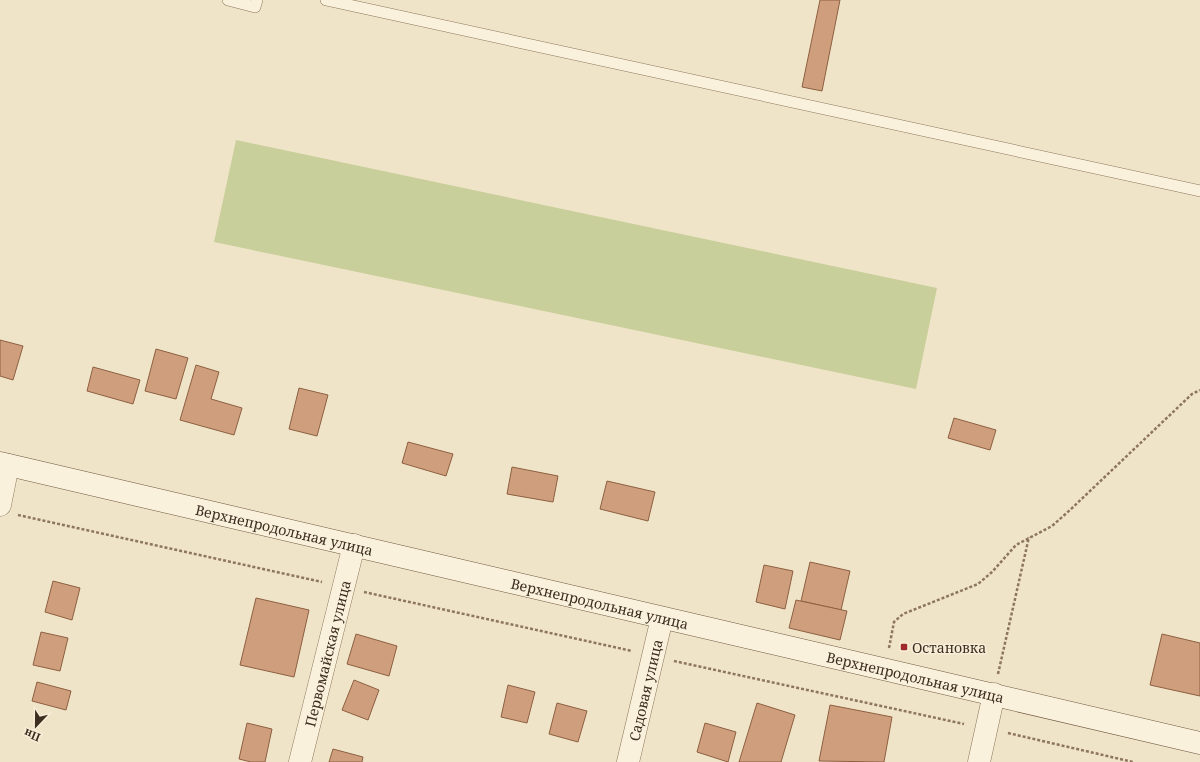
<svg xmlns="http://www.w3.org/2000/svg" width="1200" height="762" viewBox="0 0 1200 762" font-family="'Noto Serif',serif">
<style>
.green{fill:#c9cf9b}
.building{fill:#cf9f7d;stroke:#8d5f41}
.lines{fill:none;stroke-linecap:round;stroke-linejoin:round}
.lane-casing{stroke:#8d765c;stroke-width:12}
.street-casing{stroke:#8d765c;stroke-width:23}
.secondary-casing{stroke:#6f573f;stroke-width:23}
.path{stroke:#8d765c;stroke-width:2.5;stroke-dasharray:3 2;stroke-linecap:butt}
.lane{stroke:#faf1dc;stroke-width:11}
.street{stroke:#faf1dc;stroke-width:22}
.secondary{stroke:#faf1dc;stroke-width:22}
.poi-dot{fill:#9e2a2b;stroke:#f7eed8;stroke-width:1.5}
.labels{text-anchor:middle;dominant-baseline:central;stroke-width:3;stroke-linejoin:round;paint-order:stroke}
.street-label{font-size:14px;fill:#3d2e20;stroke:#f7eed8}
.poi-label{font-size:14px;fill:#3d2e20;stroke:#f7eed8;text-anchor:start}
</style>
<rect width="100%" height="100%" fill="#f0e4c8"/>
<polygon class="green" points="236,140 937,288 916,389 214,242"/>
<g class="building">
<polygon points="820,0 840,0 822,91 802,87"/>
<polygon points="0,340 23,346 13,380 0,376"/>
<polygon points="156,349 188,358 176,399 145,391"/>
<polygon points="196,365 219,372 211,399 242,408 234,435 180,420"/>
<polygon points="93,367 140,380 133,404 87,391"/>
<polygon points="299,388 328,395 317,436 289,429"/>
<polygon points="954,418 996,430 990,450 948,438"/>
<polygon points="408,442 453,454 446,476 402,463"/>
<polygon points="512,467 558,476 553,502 507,494"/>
<polygon points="607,481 655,492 648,521 600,509"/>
<polygon points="810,562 850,571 841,610 801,601"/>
<polygon points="764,565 793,571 785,609 756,602"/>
<polygon points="53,581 80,588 72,620 45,612"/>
<polygon points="256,598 309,610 294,677 240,665"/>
<polygon points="796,600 847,611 840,640 789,628"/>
<polygon points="41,632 68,638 60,671 33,665"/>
<polygon points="356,634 397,646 389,676 347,664"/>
<polygon points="1162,634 1200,643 1200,696 1150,685"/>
<polygon points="354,680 379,690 368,720 342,710"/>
<polygon points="37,682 71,691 66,710 32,701"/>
<polygon points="508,685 535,692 527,723 501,717"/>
<polygon points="557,703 587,711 578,742 549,734"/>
<polygon points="757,703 795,715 781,762 739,762"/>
<polygon points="830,705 892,717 884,762 819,761"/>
<polygon points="247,723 272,729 265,762 251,762 239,759"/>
<polygon points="705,723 736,732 728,762 697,752"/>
<polygon points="333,749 363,757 362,762 329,762"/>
</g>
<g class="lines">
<defs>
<g id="lane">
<polyline points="228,0 255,7 257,0"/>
<polyline points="326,0 1200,191"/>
</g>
<g id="street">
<polyline points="0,505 8,465"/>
<path id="s1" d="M300,762l54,-217"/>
<path id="s2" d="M628,762l34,-144"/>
<polyline points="979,762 994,694"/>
</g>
<g id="secondary">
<path id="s3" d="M0,463l1200,280"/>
</g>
</defs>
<use href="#lane" class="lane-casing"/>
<use href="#street" class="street-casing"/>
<use href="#secondary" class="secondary-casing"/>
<g class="path">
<polyline points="18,515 322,582"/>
<polyline points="364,592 632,651"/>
<polyline points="889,648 894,622 903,614 978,584 992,572 1016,545 1052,526 1070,510 1192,394 1200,390"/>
<polyline points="674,661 964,724"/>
<polyline points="998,674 1029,537"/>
<polyline points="1008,733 1133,762"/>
</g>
<use href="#lane" class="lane"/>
<use href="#street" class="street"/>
<use href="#secondary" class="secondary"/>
</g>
<rect class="poi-dot" x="900" y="643" width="8" height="8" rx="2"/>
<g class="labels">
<g class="street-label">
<text stroke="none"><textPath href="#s3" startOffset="292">Верхнепродольная улица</textPath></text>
<text stroke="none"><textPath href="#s3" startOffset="616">Верхнепродольная улица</textPath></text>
<text stroke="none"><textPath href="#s1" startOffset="112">Первомайская улица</textPath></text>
<text stroke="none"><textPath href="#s3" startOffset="940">Верхнепродольная улица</textPath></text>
<text stroke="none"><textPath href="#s2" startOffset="74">Садовая улица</textPath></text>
</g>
<g class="poi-label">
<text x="912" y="647">Остановка</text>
</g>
</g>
<g transform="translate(36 726) rotate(202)" stroke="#f7eed8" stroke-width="3" paint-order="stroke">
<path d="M0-3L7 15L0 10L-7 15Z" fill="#3d2e20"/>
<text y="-6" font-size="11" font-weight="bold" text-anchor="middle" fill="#3d2e20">Пн</text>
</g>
</svg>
